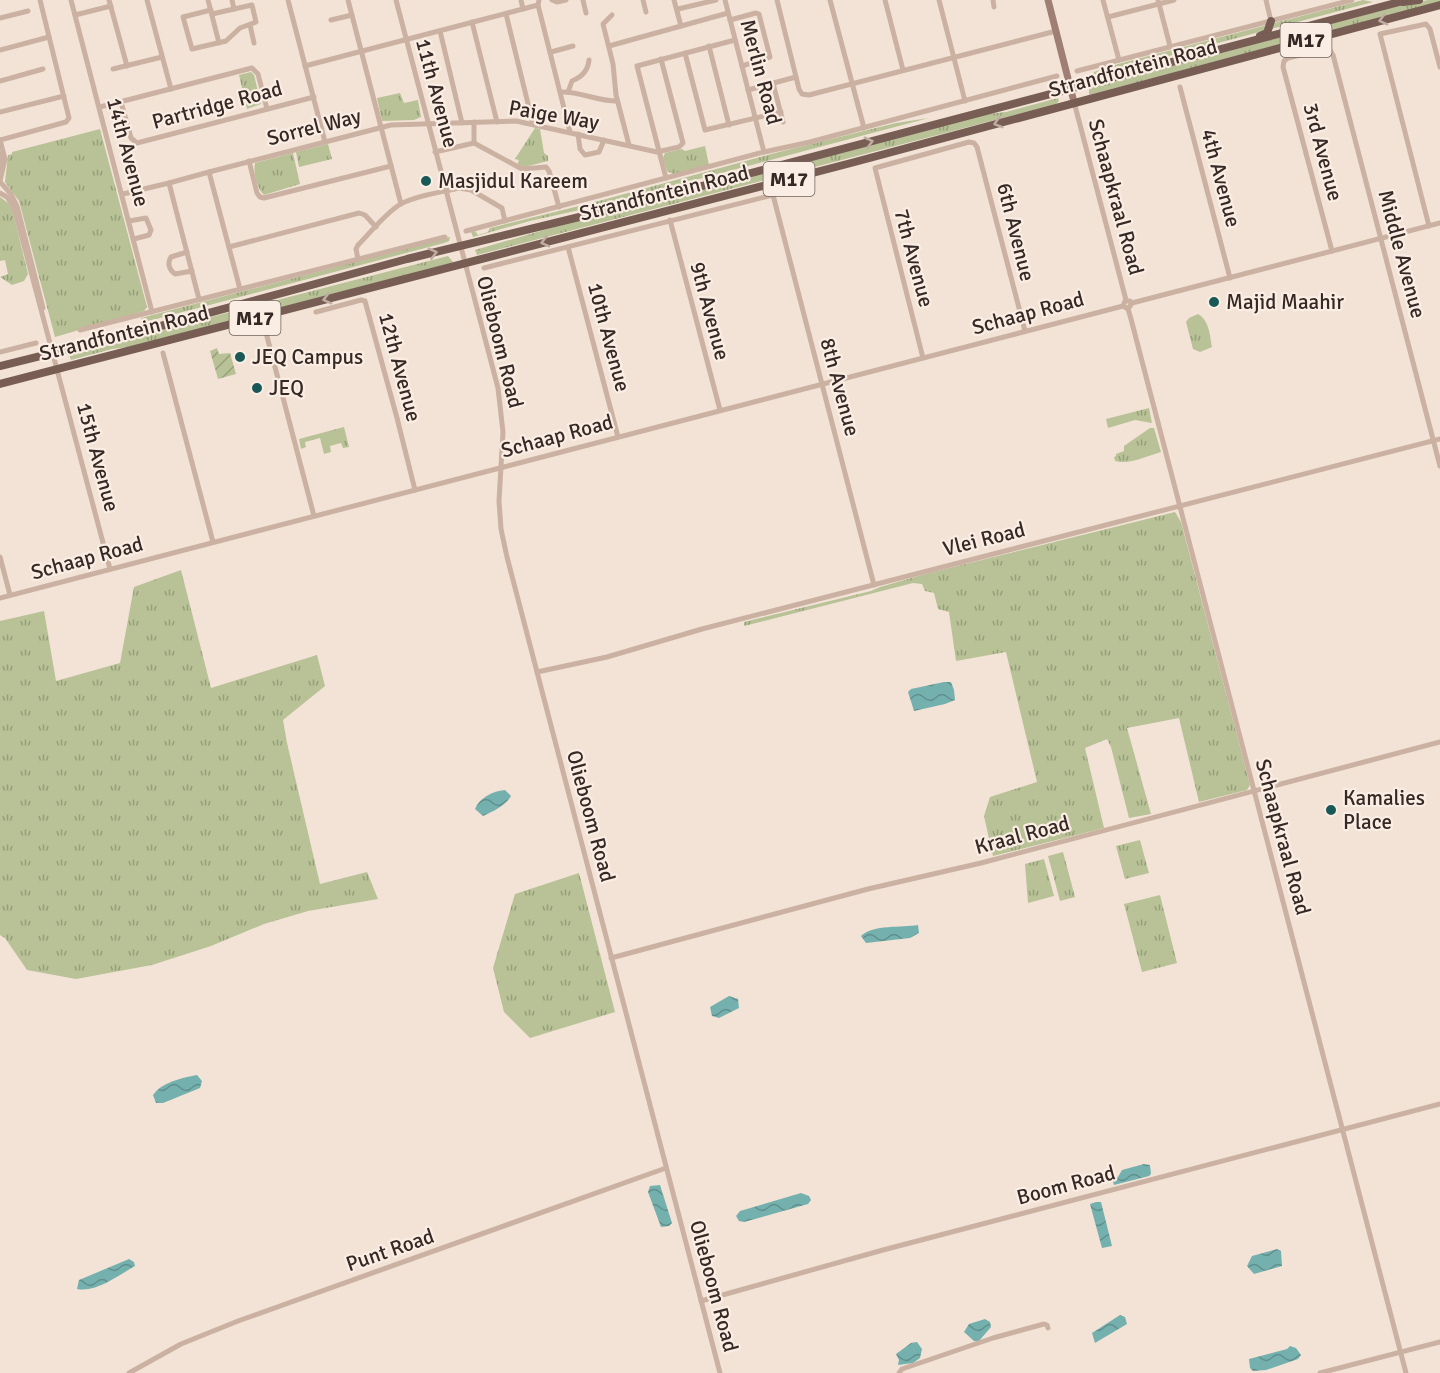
<svg xmlns="http://www.w3.org/2000/svg" width="1440" height="1373" viewBox="0 0 1440 1373" font-family="Signika,sans-serif">
<style>
.grass{fill:url(#grass-tufts)}
.garden{fill:url(#garden-furrows)}
.water{fill:url(#water-waves)}
.lines{fill:none;stroke-linecap:round;stroke-linejoin:round}
.street{stroke:#cbb1a2;stroke-width:5}
.secondary{stroke:#9f7f73;stroke-width:7}
.primary{stroke:#785d55;stroke-width:8}
.oneway{stroke:#c0aca3}
.poi-dot{fill:#185957;stroke:#faede3;stroke-width:2}
.labels{text-anchor:middle;dominant-baseline:central;stroke-width:4.5;stroke-linejoin:round;paint-order:stroke}
.shield{fill:#faede3;stroke:#70635e;stroke-width:1.5}
.shield-label{font-size:20px;font-weight:bold;fill:#352825}
.street-label{font-size:21px;fill:#352825;stroke:#faede3}
.poi-label{font-size:21px;fill:#352825;stroke:#faede3;text-anchor:start}
</style>
<defs>
<pattern id="grass-tufts" width="24" height="20" patternUnits="userSpaceOnUse" patternTransform="scale(1.5)"><rect width="24" height="20" fill="#b8c296"/><path d="M3 7l-1-3M5 7V3M7 7l1-3M15 17l-1-3M17 17v-4M19 17l1-3" fill="none" stroke="#969e7a"/></pattern>
<pattern id="garden-furrows" width="10" height="10" patternUnits="userSpaceOnUse" patternTransform="scale(1.5)"><rect width="10" height="10" fill="#b8c296"/><path d="M-1 1l2-2M0 10L10 0M9 11l2-2" fill="none" stroke="#969e7a"/></pattern>
<pattern id="water-waves" width="16" height="10" patternUnits="userSpaceOnUse" patternTransform="scale(1.5)"><rect width="16" height="10" fill="#74b1ae"/><path d="M0 5q4-4 8 0t8 0" fill="none" stroke="#60908d"/></pattern>
</defs>
<rect width="100%" height="100%" fill="#f2e3d6"/>
<g class="grass">
<polygon points="1363,0 1373,2 1093,76 1094,72 1118,64"/>
<polygon points="1428,0 1440,0 1440,2 1089,95 1089,88 1402,5"/>
<polygon points="251,72 254,75 261,104 247,109 239,75"/>
<polygon points="400,93 404,103 418,100 421,117 414,120 382,121 377,98"/>
<polygon points="1058,98 1059,101 1056,104 477,255 475,250 561,225 987,114 1006,112"/>
<polygon points="929,118 593,207 530,221 473,237 471,232 475,231 478,235 488,232 490,228 595,202 771,154 896,123"/>
<polygon points="535,128 540,129 544,153 548,156 548,161 524,167 517,165 519,160 515,159"/>
<polygon points="100,129 147,307 144,311 55,337 19,201 5,182 8,155 12,154 12,152"/>
<polygon points="328,144 332,159 299,167 296,152"/>
<polygon points="705,146 709,165 673,174 667,171 663,158 665,153 682,149 685,151"/>
<path d="M293,153l7,31 -36,11c-7,-6 -11,-23 -9,-32z"/>
<polygon points="0,197 8,203 12,209 28,274 24,281 12,285 0,277 8,274 5,260 0,261"/>
<polygon points="450,237 449,241 444,243 141,323 141,318"/>
<polygon points="448,256 453,262 451,263 129,347 112,349 71,360 69,355 122,342 137,336"/>
<path d="M1198,314c11,6 12,21 14,33l-12,5 -7,-3 -7,-27 3,-4z"/>
<polygon points="1149,408 1152,423 1135,420 1108,428 1106,419"/>
<polygon points="344,427 349,447 343,448 341,443 330,446 331,452 324,454 320,438 305,442 306,447 301,449 299,439"/>
<path d="M1150,428h4l7,24c-14,4 -32,13 -46,9l-1,-4 2,-1v-2l8,-3v-5z"/>
<polygon points="1175,512 1181,522 1250,785 1247,790 1199,802 1179,718 1127,728 1151,814 1129,818 1111,747 1107,739 1085,748 1104,828 993,856 984,816 990,797 1037,782 1006,652 956,661 949,612 938,609 934,593 925,591 922,584 913,583 744,626 744,622 871,591 880,587 929,573"/>
<polygon points="181,570 211,688 317,655 325,686 283,720 287,743 320,884 367,872 378,899 308,911 264,924 211,946 152,965 76,979 27,970 5,938 0,935 0,621 44,611 56,681 120,663 134,587"/>
<polygon points="1140,840 1149,873 1125,879 1116,846"/>
<polygon points="1063,852 1075,897 1060,901 1048,856"/>
<polygon points="1044,859 1054,896 1028,903 1025,864"/>
<polygon points="579,873 615,1012 530,1038 504,1012 493,968 515,894"/>
<polygon points="1160,895 1177,963 1142,972 1124,904"/>
</g>
<polygon class="garden" points="217,348 219,354 230,353 236,374 218,379 210,351"/>
<g class="water">
<polygon points="944,682 951,682 954,690 955,700 945,704 914,711 908,692 911,689"/>
<path d="M505,790l6,6c-6,10 -17,15 -28,20l-8,-7c4,-11 18,-18 30,-19z"/>
<path d="M918,925l1,8 -9,5 -44,5 -5,-7c12,-12 41,-8 57,-11z"/>
<polygon points="729,996 738,999 739,1008 719,1018 712,1016 710,1007"/>
<path d="M197,1075l5,6 -2,7 -37,15h-7l-3,-8c9,-13 29,-17 44,-20z"/>
<polygon points="1144,1164 1150,1165 1151,1174 1149,1176 1114,1185 1112,1178 1114,1176 1118,1177 1122,1170"/>
<polygon points="660,1185 672,1223 669,1226 661,1227 648,1192 650,1186"/>
<polygon points="801,1193 809,1196 811,1200 808,1204 744,1222 739,1221 736,1216 740,1211"/>
<polygon points="1096,1202 1101,1202 1112,1246 1102,1248 1090,1204"/>
<polygon points="1277,1249 1281,1251 1282,1266 1254,1274 1247,1266 1252,1256"/>
<path d="M129,1259l5,3 1,4c-16,9 -39,27 -58,23l2,-9z"/>
<polygon points="1120,1315 1125,1317 1127,1324 1095,1343 1092,1333"/>
<polygon points="985,1319 990,1322 991,1327 979,1341 974,1341 964,1332 969,1324"/>
<polygon points="917,1342 922,1349 920,1358 913,1363 898,1365 899,1360 896,1354 911,1343"/>
<polygon points="1290,1346 1296,1348 1301,1355 1298,1359 1266,1370 1253,1371 1250,1368 1249,1359 1287,1349"/>
</g>
<g class="lines">
<g class="street">
<polyline points="71,0 152,312"/>
<polyline points="109,0 127,66"/>
<polyline points="147,0 171,89"/>
<polyline points="208,0 219,43"/>
<polyline points="288,0 325,142"/>
<polyline points="348,0 401,204"/>
<polyline points="396,0 498,388 503,432 499,501 501,529 507,557 720,1373"/>
<polyline points="521,0 523,9"/>
<polyline points="539,0 538,5 570,132"/>
<polyline points="552,0 557,2 566,0"/>
<polyline points="583,0 586,13"/>
<polyline points="643,0 646,12"/>
<polyline points="674,0 681,26"/>
<polyline points="725,0 764,152"/>
<polyline points="777,0 799,89 802,94 809,95 1056,31"/>
<polyline points="830,0 864,128"/>
<polyline points="885,0 903,70"/>
<polyline points="939,0 965,101"/>
<polyline points="993,0 994,7"/>
<polyline points="1103,0 1119,60"/>
<polyline points="1158,0 1170,46"/>
<polyline points="1266,0 1271,21"/>
<polyline points="678,9 716,0"/>
<polyline points="211,10 183,17 192,49 226,41 240,28 256,22 252,5 234,9"/>
<polyline points="212,14 234,9 232,0"/>
<polyline points="506,14 533,124"/>
<polyline points="75,15 111,6"/>
<polyline points="612,15 603,24 613,64 616,95 629,145"/>
<polyline points="1108,17 1174,0"/>
<polyline points="0,18 28,11"/>
<polyline points="331,20 352,15"/>
<polyline points="730,20 756,13 759,14 770,57 742,66"/>
<polyline points="472,22 497,122"/>
<polyline points="250,25 254,43"/>
<polyline points="440,31 462,123"/>
<polyline points="609,46 728,13"/>
<polyline points="709,46 729,125"/>
<polyline points="0,50 49,37"/>
<polyline points="551,52 573,46"/>
<polyline points="685,53 705,130 781,112"/>
<polyline points="305,66 538,5"/>
<polyline points="113,69 162,57"/>
<polyline points="1077,71 1352,0"/>
<polyline points="0,81 43,69"/>
<polyline points="773,83 783,122"/>
<polyline points="1180,87 1230,278"/>
<polyline points="748,90 796,77"/>
<path d="M561,92c17,-1 36,9 56,9"/>
<path d="M568,92l4,-11c10,-4 16,-10 17,-21"/>
<polyline points="121,102 131,138 137,143 314,97"/>
<polyline points="1074,102 1126,300"/>
<polyline points="100,107 252,68 258,74 267,109"/>
<polyline points="0,112 64,96"/>
<polyline points="474,122 474,143"/>
<polyline points="578,134 580,149 585,155 599,152 604,140"/>
<polyline points="0,140 66,122 69,118 40,0"/>
<polyline points="0,140 5,159 0,181"/>
<polyline points="435,152 474,143 522,169 546,167 549,171 559,207"/>
<polyline points="249,161 257,193 260,197 264,198 391,166"/>
<polyline points="0,167 2,153"/>
<polyline points="666,178 637,66 735,40"/>
<polyline points="1,183 11,194 17,206 43,308"/>
<polyline points="169,183 209,172"/>
<polyline points="0,193 7,197 14,208 110,569"/>
<polyline points="123,194 169,183 199,299"/>
<polyline points="670,220 720,410"/>
<polyline points="129,221 146,218 151,230 149,235 134,239"/>
<polyline points="1429,226 1380,34 1426,24 1430,29 1440,67"/>
<polyline points="466,231 764,152 810,142 1057,76"/>
<polyline points="229,247 359,213 365,215 376,227"/>
<polyline points="568,247 618,437"/>
<polyline points="1332,251 1283,67 1284,61 1288,58 1325,49 1330,50 1333,55 1440,466"/>
<path d="M187,252l-16,5c-4,6 -2,13 4,17l17,-3"/>
<path d="M358,259l-2,-10 2,-4c13,-13 26,-30 41,-40 14,-9 43,-13 60,-17l12,2 31,18 3,13"/>
<polyline points="484,268 773,195 874,585"/>
<polyline points="240,289 209,172 391,125 516,121 657,152 679,147 683,143 661,59"/>
<polyline points="1132,303 1440,223"/>
<polyline points="1128,309 1132,303 1130,301 1125,301 1123,306 1128,309 1131,319 1406,1373"/>
<polyline points="316,312 361,300 365,301 397,418 415,490"/>
<polyline points="264,325 314,516"/>
<polyline points="80,330 445,237"/>
<polyline points="0,352 36,343"/>
<polyline points="163,353 213,542"/>
<polyline points="923,358 875,168 969,142 974,143 977,147 1025,331"/>
<polyline points="0,557 10,595"/>
<polyline points="0,598 1123,306"/>
<polyline points="537,672 607,657 702,629 1440,439"/>
<polyline points="611,958 868,889 981,863 1440,742"/>
<polyline points="701,1301 883,1250 1440,1104"/>
<polyline points="129,1373 181,1344 238,1321 666,1168"/>
<polyline points="899,1373 902,1369 993,1338 1044,1324 1047,1325 1048,1328"/>
<polyline points="1320,1373 1440,1342"/>
</g>
<polyline class="secondary" points="1048,0 1074,102"/>
<g class="primary">
<polyline points="1403,2 1419,0"/>
<polyline points="1260,36 1267,33 1271,21"/>
<polyline points="0,366 157,327 407,259 649,200 1407,0"/>
<polyline points="0,384 851,163 1440,5"/>
</g>
</g>
<defs><path id="oneway-chevron" d="M-2-3.5L2.5 0L-2 3.5" fill="none" stroke-width="1.6" stroke-linecap="round" stroke-linejoin="round" transform="scale(1.5)"/></defs>
<g class="oneway">
<use href="#oneway-chevron" transform="translate(1383 20) rotate(165)"/>
<use href="#oneway-chevron" transform="translate(998 123) rotate(164)"/>
<use href="#oneway-chevron" transform="translate(869 142) rotate(-15)"/>
<use href="#oneway-chevron" transform="translate(545 242) rotate(166)"/>
<use href="#oneway-chevron" transform="translate(433 253) rotate(-14)"/>
<use href="#oneway-chevron" transform="translate(327 299) rotate(165)"/>
</g>
<g class="poi-dot">
<circle cx="426" cy="181" r="6"/>
<circle cx="1214" cy="302" r="6"/>
<circle cx="240" cy="357" r="6"/>
<circle cx="257" cy="388" r="6"/>
<circle cx="1331" cy="810" r="6"/>
</g>
<g class="labels">
<g class="shield">
<rect x="1280.5" y="23" width="51" height="34" rx="4.5"/>
<rect x="763.5" y="162" width="51" height="34" rx="4.5"/>
<rect x="229.5" y="301" width="51" height="34" rx="4.5"/>
</g>
<g class="shield-label">
<text x="1306" y="40">M17</text>
<text x="789" y="179">M17</text>
<text x="255" y="318">M17</text>
</g>
<g class="street-label">
<text transform="translate(1133 68) rotate(-15)">Strandfontein Road</text>
<text transform="translate(761 72) rotate(75)">Merlin Road</text>
<text transform="translate(437 93) rotate(75)">11th Avenue</text>
<text transform="translate(217 105) rotate(-15)">Partridge Road</text>
<text transform="translate(554 115) rotate(10)">Paige Way</text>
<text transform="translate(314 127) rotate(-14)">Sorrel Way</text>
<text transform="translate(128 152) rotate(75)">14th Avenue</text>
<text transform="translate(1323 152) rotate(75)">3rd Avenue</text>
<text transform="translate(1221 178) rotate(75)">4th Avenue</text>
<text transform="translate(664 193) rotate(-14)">Strandfontein Road</text>
<text transform="translate(1116 197) rotate(75)">Schaapkraal Road</text>
<text transform="translate(1016 232) rotate(76)">6th Avenue</text>
<text transform="translate(1402 254) rotate(75)">Middle Avenue</text>
<text transform="translate(914 258) rotate(75)">7th Avenue</text>
<text transform="translate(710 311) rotate(75)">9th Avenue</text>
<text transform="translate(1028 313) rotate(-15)">Schaap Road</text>
<text transform="translate(124 333) rotate(-14)">Strandfontein Road</text>
<text transform="translate(609 337) rotate(75)">10th Avenue</text>
<text transform="translate(500 342) rotate(76)">Olieboom Road</text>
<text transform="translate(400 367) rotate(75)">12th Avenue</text>
<text transform="translate(840 387) rotate(75)">8th Avenue</text>
<text transform="translate(557 436) rotate(-15)">Schaap Road</text>
<text transform="translate(98 457) rotate(75)">15th Avenue</text>
<text transform="translate(984 539) rotate(-14)">Vlei Road</text>
<text transform="translate(87 558) rotate(-15)">Schaap Road</text>
<text transform="translate(591 816) rotate(75)">Olieboom Road</text>
<text transform="translate(1022 835) rotate(-15)">Kraal Road</text>
<text transform="translate(1283 837) rotate(75)">Schaapkraal Road</text>
<text transform="translate(1066 1185) rotate(-15)">Boom Road</text>
<text transform="translate(390 1250) rotate(-19)">Punt Road</text>
<text transform="translate(714 1286) rotate(75)">Olieboom Road</text>
</g>
<g class="poi-label">
<text x="438" y="181">Masjidul Kareem</text>
<text x="1226" y="302">Majid Maahir</text>
<text x="252" y="357">JEQ Campus</text>
<text x="269" y="388">JEQ</text>
<text x="1343" y="798">Kamalies<tspan x="1343" dy="24">Place</tspan></text>
</g>
</g>
</svg>
